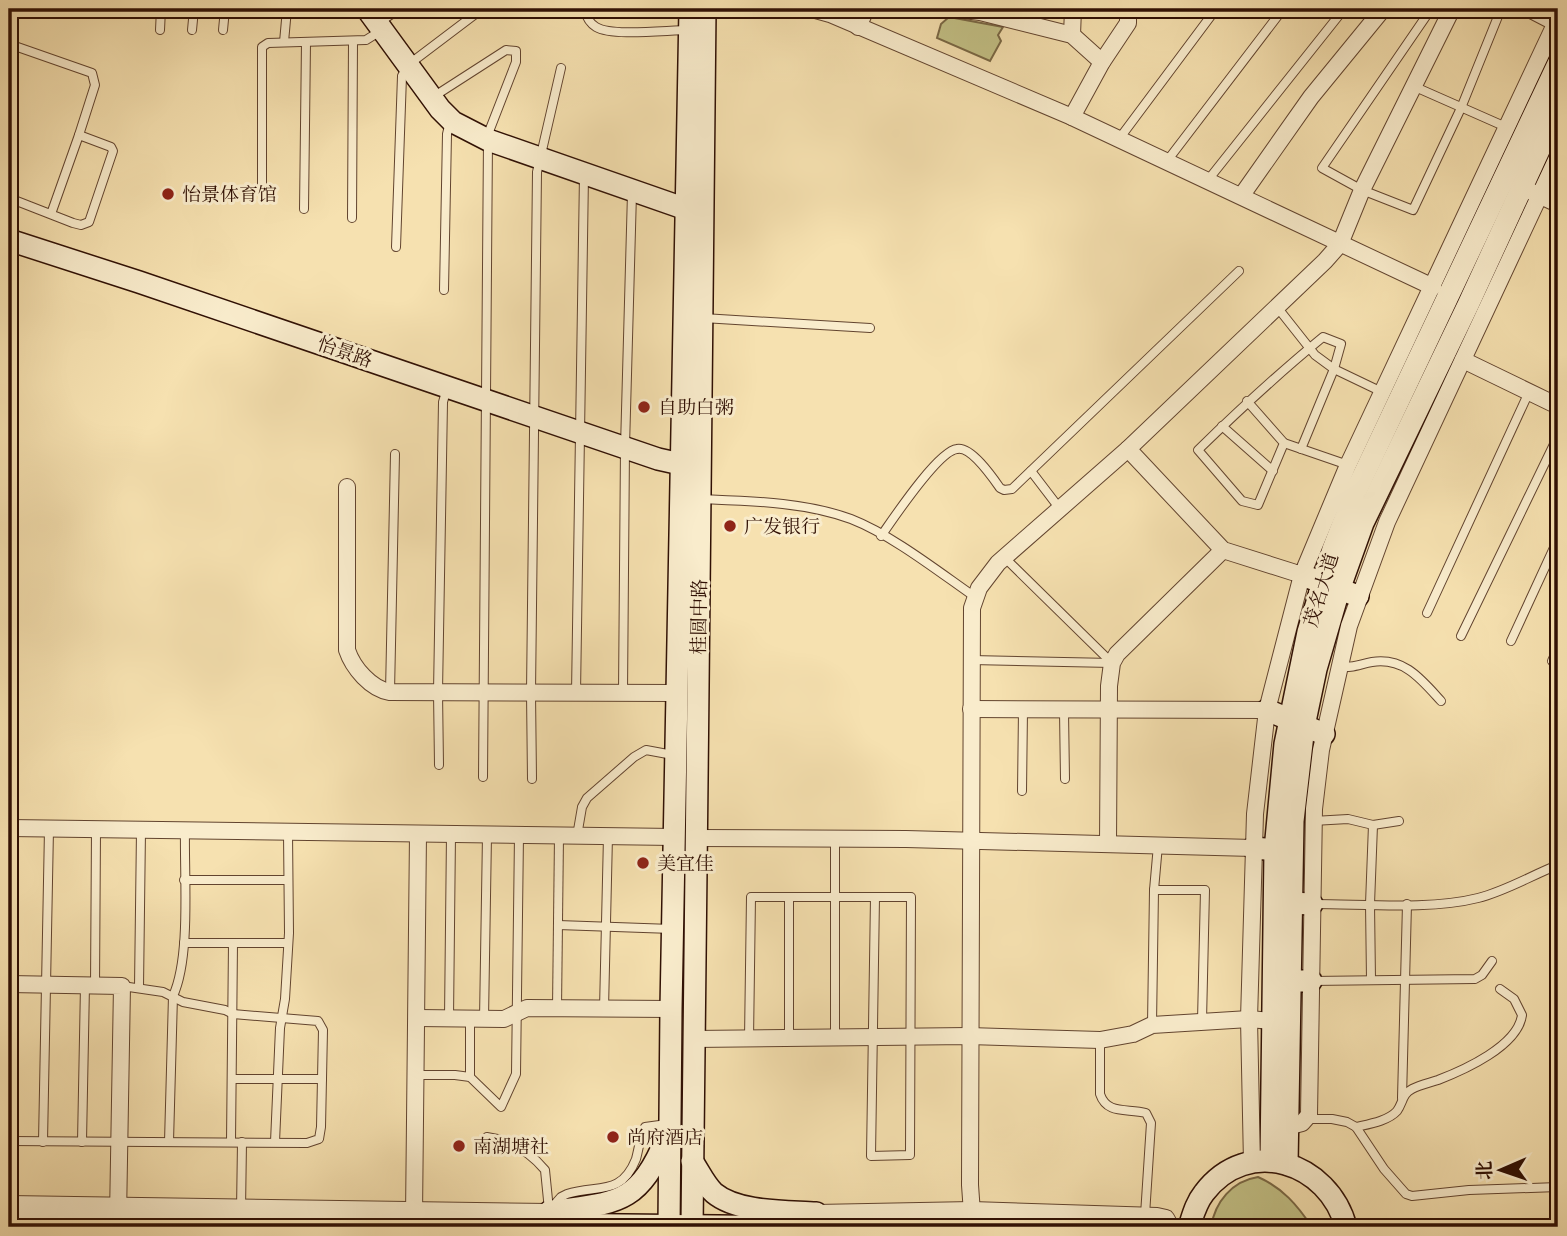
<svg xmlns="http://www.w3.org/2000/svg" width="1567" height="1236" viewBox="0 0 1567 1236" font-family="'Libre Caslon Text','Noto Serif SC',serif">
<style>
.green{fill:#c3c186;stroke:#7a6845;stroke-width:2}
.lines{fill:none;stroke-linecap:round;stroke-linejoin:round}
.lane-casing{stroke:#62442f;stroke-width:10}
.street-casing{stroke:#62442f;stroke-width:18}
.secondary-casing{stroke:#301004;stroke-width:24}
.lane{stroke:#f9eccc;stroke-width:8}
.street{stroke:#f9eccc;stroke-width:16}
.secondary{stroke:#f9eccc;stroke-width:21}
.poi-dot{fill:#8f2418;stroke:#f9eccc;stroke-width:2.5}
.labels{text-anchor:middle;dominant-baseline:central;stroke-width:6;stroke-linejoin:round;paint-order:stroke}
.poi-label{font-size:19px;fill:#301004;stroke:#f9eccc;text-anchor:start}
.street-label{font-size:19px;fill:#301004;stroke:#f9eccc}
</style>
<rect width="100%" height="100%" fill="#f6e1b0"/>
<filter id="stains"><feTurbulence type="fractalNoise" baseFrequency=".00286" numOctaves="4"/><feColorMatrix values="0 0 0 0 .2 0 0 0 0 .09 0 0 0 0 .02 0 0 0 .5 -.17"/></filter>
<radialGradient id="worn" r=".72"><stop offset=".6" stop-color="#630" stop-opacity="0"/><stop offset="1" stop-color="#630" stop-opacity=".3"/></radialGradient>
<g class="green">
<polygon points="949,17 1003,27 998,35 1001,41 990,61 937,38 941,24"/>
<path d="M1258,1177c25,11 39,28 54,50h-101c4,-25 21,-46 47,-50z"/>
</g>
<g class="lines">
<defs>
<g id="lane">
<path d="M584,9c2,7 5,14 12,18 17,10 71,3 93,3"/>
<polyline points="1431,9 1322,168 1362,190 1413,210 1461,108 1501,9"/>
<polyline points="255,14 256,9"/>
<polyline points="380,22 399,9"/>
<polyline points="160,30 161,9"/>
<polyline points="192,30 194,9"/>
<polyline points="223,30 225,9"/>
<polyline points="284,42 287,9"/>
<polyline points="9,44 92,73 95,85 79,135"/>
<polyline points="1413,86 1506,127"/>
<polyline points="433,97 506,50 516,51 516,62 490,129 488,140 483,777"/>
<polyline points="1119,139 1216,9"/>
<polyline points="1167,161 1283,9"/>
<polyline points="1208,180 1344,9"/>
<polyline points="262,191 262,47 268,43 366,40 382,30"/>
<polyline points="9,198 73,223 81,225 89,222 113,151 111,147 79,135 51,214"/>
<polyline points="304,209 306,42"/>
<polyline points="352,218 353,41"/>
<polyline points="396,247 402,76 408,65 482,9"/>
<polyline points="444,290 447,134 450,122"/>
<polyline points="1277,307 1315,355 1334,369 1382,392"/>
<polyline points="703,318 870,328"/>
<path d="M1247,401l37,42 -26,62 -16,-4 -44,-51c40,-39 81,-77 125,-113l18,7 -7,25 -33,80"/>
<polyline points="1222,426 1273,471"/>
<polyline points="1284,443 1348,465"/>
<polyline points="1031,471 1060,509"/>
<path d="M702,499c49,2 103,3 149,20 41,16 88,53 124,78"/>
<path d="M881,536c12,-17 57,-85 76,-87 14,-3 36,29 43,39l4,2 8,-1 227,-218"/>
<polyline points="1005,558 1112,663"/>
<polyline points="1427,613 1529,392"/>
<polyline points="1461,636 1558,436"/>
<polyline points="1511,641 1558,539"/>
<polyline points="971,660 1112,663"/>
<polyline points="1552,661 1558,648"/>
<path d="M1339,666c12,3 21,-2 33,-4 32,-5 49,17 69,39"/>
<polyline points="390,692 395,454"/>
<polyline points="576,693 584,175"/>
<polyline points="623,693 625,447 632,193"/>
<polyline points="1064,711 1065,779"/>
<polyline points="439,765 438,692 443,402 447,388"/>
<polyline points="532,779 531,693 537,172 561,68"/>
<polyline points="1022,791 1023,710"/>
<polyline points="1313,821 1348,819 1373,825 1399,821"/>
<polyline points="577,836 582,807 587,798 634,757 646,750 673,755"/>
<polyline points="835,841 835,1038"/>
<polyline points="184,880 287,880"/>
<polyline points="1154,890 1205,890 1202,1021"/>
<path d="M1315,904c49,0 116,6 163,-6 28,-7 54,-23 80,-33"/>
<polyline points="558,925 672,929"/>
<polyline points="184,943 288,943"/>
<polyline points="1371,980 1370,904 1373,825"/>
<polyline points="1311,981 1475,979 1482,975 1492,961"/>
<polyline points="95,986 96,830"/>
<polyline points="139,987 141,830"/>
<polyline points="557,1008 559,836"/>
<polyline points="604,1009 608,836"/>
<polyline points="449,1018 451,834"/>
<polyline points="484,1019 487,835"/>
<polyline points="1152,1025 1154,890 1158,845"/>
<polyline points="789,1038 789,897"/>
<polyline points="749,1039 751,897 911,897 910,1155 871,1156 875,897"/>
<path d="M1100,1040v54c7,21 27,14 46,19l5,10 -6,92"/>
<polyline points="417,1075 455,1075 470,1077 501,1107 516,1074 519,835"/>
<polyline points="470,1077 470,1019"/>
<polyline points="232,1079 322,1079"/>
<polyline points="1402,1098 1407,904"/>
<polyline points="1307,1119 1332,1119 1347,1122 1356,1127 1384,1169 1406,1194 1412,1196 1469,1190 1558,1187"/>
<path d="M1356,1127c13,-3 32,-6 41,-16 6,-8 5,-17 15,-22 8,-4 17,-6 26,-9 26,-10 80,-34 84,-65l-8,-16 -14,-10"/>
<path d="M487,1137c24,3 42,14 58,33l4,40"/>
<polyline points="9,1141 307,1143 319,1139 321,1127 323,1030 318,1021 233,1014 225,1010 183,1002 163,992 122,986"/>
<polyline points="43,1142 49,829"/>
<polyline points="82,1142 85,985"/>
<path d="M169,1142l4,-146c18,-39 11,-120 12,-165"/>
<polyline points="231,1142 233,943"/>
<polyline points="275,1142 280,1028 285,999 289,933 288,833"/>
<path d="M553,1206l8,-9 6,-3c30,-10 54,3 69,-35 3,-11 4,-22 9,-32l22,-3"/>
<polyline points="241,1210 242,1142"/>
</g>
<g id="street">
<polyline points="812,9 830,14 1072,117 1433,287"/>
<polyline points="956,9 980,12 1072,35 1102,62"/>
<polyline points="1529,9 1556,23"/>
<polyline points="858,27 866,9"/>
<polyline points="1072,35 1073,9"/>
<polyline points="1072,117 1102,62 1128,23 1128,9"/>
<polyline points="1532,192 1558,204"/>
<polyline points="1242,195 1311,97 1383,9"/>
<polyline points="1463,360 1558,406"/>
<polyline points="1128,449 1223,550 1302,575"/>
<path d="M347,487v163c6,18 24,39 43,42l287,1"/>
<polyline points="971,709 1267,710"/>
<polyline points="9,828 674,837"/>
<polyline points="695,838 906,839 1253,848"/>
<polyline points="1108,844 1109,686 1112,663 1117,654 1223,550"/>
<polyline points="9,984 122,986 118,1217"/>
<polyline points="418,1018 504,1019 527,1008 671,1009"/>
<polyline points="693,1039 969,1036 1100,1040 1133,1034 1152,1025 1249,1019 1282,1022"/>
<polyline points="1287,1127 1302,1123 1309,1115 1314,809 1321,750 1349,626 1387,522 1558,156"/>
<polyline points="1252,1163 1249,1019 1255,814 1267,710 1302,575 1348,465 1558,18"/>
<polyline points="9,1204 549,1212"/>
<polyline points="816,1213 972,1210 1157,1216 1166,1218 1171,1227"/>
<polyline points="414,1216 418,834"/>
<polyline points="973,1227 970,1185 972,608 979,588 998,563 1128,449 1325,261 1340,244 1362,190 1452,9"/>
</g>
<g id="secondary">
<polyline points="367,9 440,109 453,122 488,140 686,209"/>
<polyline points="9,240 139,282 658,459 694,467"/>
<polyline points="1302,575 1358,596"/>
<polyline points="1267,710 1324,734"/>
<polyline points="1253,848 1289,851"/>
<polyline points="1290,903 1312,904"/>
<polyline points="1277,981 1311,981"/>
<path d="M692,1161c7,10 13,24 22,32 24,20 73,18 102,20l6,14"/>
<polyline points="1271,1161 1275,850 1285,744 1308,632 1333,549 1355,493 1558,64"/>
<polyline points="1287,1164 1293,821 1304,726 1316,669 1339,590 1363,523 1468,305 1558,109"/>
<path d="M549,1212c67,-10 88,-5 117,-73"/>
<polyline points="9,1218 803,1227"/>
<polyline points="669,1227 671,1009 690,9"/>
<path d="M692,1227c4,-406 10,-812 13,-1218"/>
<path d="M1189,1227c4,-12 7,-24 15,-34 44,-58 125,-31 142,34"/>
</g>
</defs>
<use href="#lane" class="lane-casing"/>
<use href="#street" class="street-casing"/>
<use href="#secondary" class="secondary-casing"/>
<use href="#lane" class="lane"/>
<use href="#street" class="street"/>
<use href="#secondary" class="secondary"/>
</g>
<g class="poi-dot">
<circle cx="168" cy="194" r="7"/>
<circle cx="644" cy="407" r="7"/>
<circle cx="730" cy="526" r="7"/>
<circle cx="643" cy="863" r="7"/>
<circle cx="613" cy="1137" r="7"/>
<circle cx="459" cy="1146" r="7"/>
</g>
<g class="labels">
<g class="poi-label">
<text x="182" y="194">怡景体育馆</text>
<text x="658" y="407">自助白粥</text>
<text x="744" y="526">广发银行</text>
<text x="657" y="863">美宜佳</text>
<text x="627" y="1137">尚府酒店</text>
<text x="473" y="1146">南湖塘社</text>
</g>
<g class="street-label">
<text transform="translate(345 352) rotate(19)">怡景路</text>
<text transform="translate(1321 590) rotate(-73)">茂名大道</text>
<text transform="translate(699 617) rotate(-89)">桂圆中路</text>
</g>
</g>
<rect width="1567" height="1236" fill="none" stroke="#f6e1b0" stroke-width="35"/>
<rect x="10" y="10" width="1546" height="1215" fill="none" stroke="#301004" stroke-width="3.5"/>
<rect x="18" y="18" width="1532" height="1201" fill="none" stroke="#301004" stroke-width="2"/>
<g transform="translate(1501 1170) rotate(268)" stroke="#f9eccc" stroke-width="5" paint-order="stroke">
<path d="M0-5L12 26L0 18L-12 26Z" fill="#301004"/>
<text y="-10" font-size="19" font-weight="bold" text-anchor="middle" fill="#301004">北</text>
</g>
<rect width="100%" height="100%" filter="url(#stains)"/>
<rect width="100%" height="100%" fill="url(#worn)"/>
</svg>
